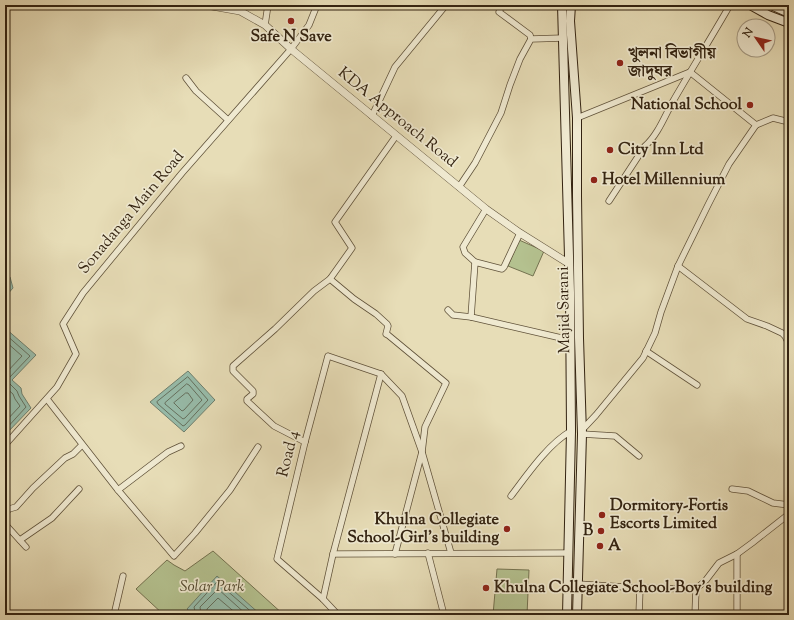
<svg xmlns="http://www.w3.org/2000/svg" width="794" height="620" viewBox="0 0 794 620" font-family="'Sorts Mill Goudy','Noto Serif Bengali',serif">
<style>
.green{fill:#b4c18f;stroke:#747250}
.water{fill:#97bcaa;stroke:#6f7f6d}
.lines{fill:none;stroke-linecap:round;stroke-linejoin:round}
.shore{stroke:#65705e;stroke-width:1}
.minor-casing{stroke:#60523a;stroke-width:7}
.tertiary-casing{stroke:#60523a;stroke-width:8}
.secondary-casing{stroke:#332311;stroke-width:10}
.minor{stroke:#efe9d0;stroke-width:5.5}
.tertiary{stroke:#efe9d0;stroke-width:7}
.secondary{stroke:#efe9d0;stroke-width:8}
.poi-dot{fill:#8f2418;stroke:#efe9d0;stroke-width:1.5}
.labels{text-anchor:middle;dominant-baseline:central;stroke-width:3.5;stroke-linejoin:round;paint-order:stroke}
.poi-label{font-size:16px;font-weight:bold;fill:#332311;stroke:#efe9d0;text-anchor:start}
.street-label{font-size:16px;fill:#332311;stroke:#efe9d0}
.park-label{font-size:16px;font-style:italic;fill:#534a30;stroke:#efe9d0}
</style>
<rect width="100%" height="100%" fill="#e7ddb7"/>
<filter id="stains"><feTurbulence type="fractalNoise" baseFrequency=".005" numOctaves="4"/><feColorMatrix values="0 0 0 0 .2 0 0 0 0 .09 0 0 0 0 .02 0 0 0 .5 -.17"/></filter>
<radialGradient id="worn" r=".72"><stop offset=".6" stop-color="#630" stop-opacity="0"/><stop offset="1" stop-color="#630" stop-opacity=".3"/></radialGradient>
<g class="green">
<polygon points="519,240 544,251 533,276 508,266"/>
<polygon points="213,551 284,615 164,615 136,589 167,560 174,565 185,571"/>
<polygon points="497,569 529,570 527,615 493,615"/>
</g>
<g class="water">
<polygon points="5,272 10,277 13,288 5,297"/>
<polygon points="5,328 36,355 12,380 21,388 22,394 31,408 5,435"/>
<polygon points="188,371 215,400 184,432 150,402"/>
<polygon points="217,576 261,615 194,615 187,609"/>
</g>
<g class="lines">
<g class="shore">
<polyline points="5,334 30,356 8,379 9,383 17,391 19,396 26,407 5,430"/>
<polyline points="5,341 22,356 5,374"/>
<polygon points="188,377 208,400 185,425 183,426 158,404 157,402"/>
<polygon points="187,384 189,385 202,400 185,418 183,419 165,404 165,403"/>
<polyline points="5,387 13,394 15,399 20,406 5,422"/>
<polygon points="186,393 188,393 193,400 184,410 182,411 174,403"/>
<polyline points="196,615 194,607 217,582 255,615"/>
<polyline points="201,615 200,607 218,589 247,615"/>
<polyline points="207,615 207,609 218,598 238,615"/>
</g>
<defs>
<g id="minor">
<polyline points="502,5 499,12 530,35 531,39"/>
<polyline points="265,25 268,5"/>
<polyline points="186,78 196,91 228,120"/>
<polyline points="372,116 395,67 446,5"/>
<polyline points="577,118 690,72 756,125"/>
<polyline points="459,187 475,163 501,113 510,85 520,59 531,39 563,38"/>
<path d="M609,201l36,-55c12,-10 20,-30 27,-43 19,-33 39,-65 58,-98"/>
<polyline points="520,233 504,267 502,269 475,262 471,317 570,340"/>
<polyline points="475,262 465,253 463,247 486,209"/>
<polyline points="678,266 747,319 767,326 782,333 785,336 789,344"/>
<polyline points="330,279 354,299 376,314 387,324 388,326 386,334 388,335 446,383 425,427 422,452 395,554"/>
<polyline points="448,310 453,315 471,317"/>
<polyline points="646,351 697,385"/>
<polyline points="47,399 118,490 174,556 195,533 230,490 258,447"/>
<polyline points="581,431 596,415 643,358 655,333 661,312 678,266 708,205 729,164 756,125 773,118 789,122"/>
<polyline points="582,434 615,436 639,456"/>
<polyline points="305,442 274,426 247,401 247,399 253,394 253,391 233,371 233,366 275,329 314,291 330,279 352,248 335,222 396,136"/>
<polyline points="5,445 57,387 76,354 63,324 83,293 182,173 291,49 309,25 317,5"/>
<polyline points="732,489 748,491 773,503 789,505"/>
<polyline points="118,490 168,452 181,446"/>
<path d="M511,496c16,-21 37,-52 60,-65"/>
<polyline points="5,513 9,509 16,507 33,488 65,458 73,454 82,445"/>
<polyline points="5,524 26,547"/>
<polyline points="20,540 52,518 79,489"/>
<polyline points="428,553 444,615"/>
<polyline points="333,554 569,553"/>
<polyline points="737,554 737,615"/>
<polyline points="578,584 640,588 696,589 706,580 719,563 737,554 752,543 789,514"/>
<polyline points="323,599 333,554 381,374"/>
<polyline points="114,615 123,576"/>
<polyline points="338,615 323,599 277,559 305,442 328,356 381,374 402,396 422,452 451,553"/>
<polyline points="639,615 640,588"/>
<polyline points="695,615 696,589"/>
</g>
<polyline id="tertiary" points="206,5 240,11 265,25 291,49 486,209 520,233 568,263"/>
<g id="secondary">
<polyline points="562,5 570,292 571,431 567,615"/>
<polyline points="571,5 570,21 577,118 577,196 579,338 582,434 577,615"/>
<polyline points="750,5 768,15 789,23"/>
<polyline points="771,5 789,13"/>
</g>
</defs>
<use href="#minor" class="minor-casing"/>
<use href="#tertiary" class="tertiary-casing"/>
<use href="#secondary" class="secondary-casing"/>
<use href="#minor" class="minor"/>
<use href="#tertiary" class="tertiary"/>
<use href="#secondary" class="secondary"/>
</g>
<g class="poi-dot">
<circle cx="291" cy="21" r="4"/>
<circle cx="620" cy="63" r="4"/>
<circle cx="750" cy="105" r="4"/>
<circle cx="610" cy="150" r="4"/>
<circle cx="594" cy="180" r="4"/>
<circle cx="602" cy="515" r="4"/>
<circle cx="507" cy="529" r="4"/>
<circle cx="601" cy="531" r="4"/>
<circle cx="600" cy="546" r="4"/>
<circle cx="486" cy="588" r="4"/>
</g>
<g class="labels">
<g class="poi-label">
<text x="291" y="37" text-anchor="middle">Safe N Save</text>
<text x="628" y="54">খুলনা বিভাগীয়<tspan x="628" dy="18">জাদুঘর</tspan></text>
<text x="742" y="105" text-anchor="end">National School</text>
<text x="618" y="150">City Inn Ltd</text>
<text x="602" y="180">Hotel Millennium</text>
<text x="610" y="506">Dormitory-Fortis<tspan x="610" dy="18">Escorts Limited</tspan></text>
<text x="499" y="520" text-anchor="end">Khulna Collegiate<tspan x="499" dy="18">School-Girl's building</tspan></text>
<text x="593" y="531" text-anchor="end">B</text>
<text x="608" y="546">A</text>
<text x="494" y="588">Khulna Collegiate School-Boy's building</text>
</g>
<g class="street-label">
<text transform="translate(397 118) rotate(39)">KDA Approach Road</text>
<text transform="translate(132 213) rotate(-50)">Sonadanga Main Road</text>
<text transform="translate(565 310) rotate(-91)">Majid Sarani</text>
<text transform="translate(289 454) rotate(-76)">Road 4</text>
</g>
<g class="park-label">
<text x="212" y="587">Solar Park</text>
</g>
</g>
<rect width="794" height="620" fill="none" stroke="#e7ddb7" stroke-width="20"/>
<rect x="6" y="6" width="782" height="608" fill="none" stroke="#332311" stroke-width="2"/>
<rect x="10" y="10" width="774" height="600" fill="none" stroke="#332311"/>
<g transform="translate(756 38) rotate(304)"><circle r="19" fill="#efe9d0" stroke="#a49a84"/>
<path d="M0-3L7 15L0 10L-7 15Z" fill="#8f2418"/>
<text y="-6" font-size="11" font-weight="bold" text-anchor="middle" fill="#332311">N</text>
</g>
<rect width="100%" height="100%" filter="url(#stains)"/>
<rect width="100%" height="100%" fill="url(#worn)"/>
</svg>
